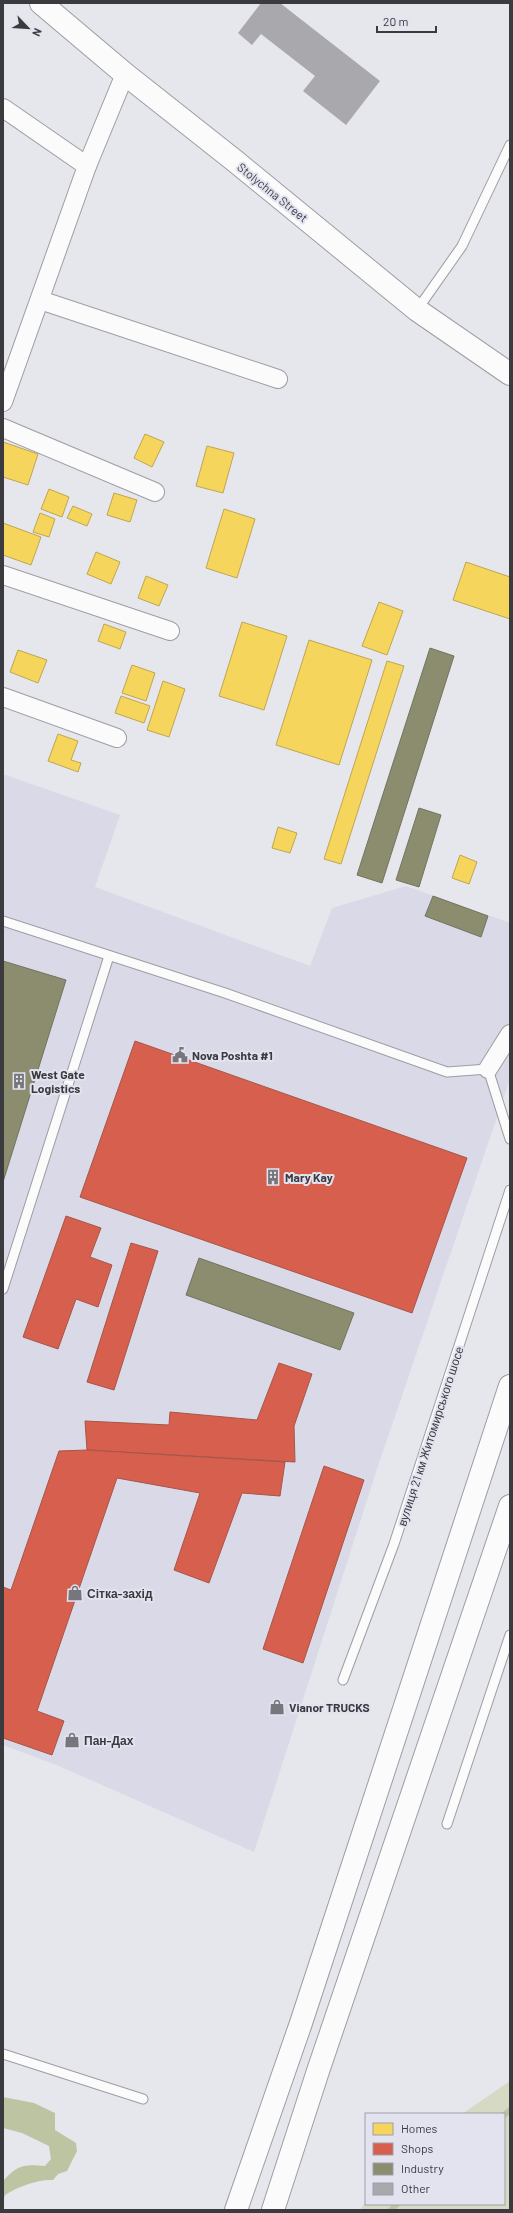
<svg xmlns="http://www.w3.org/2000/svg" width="513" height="2213" viewBox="0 0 513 2213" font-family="Barlow,sans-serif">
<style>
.built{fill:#d9d9e7}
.green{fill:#d6dac5}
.water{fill:#bdc4a1}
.homes{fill:#f6d55c;stroke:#bea653}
.shops{fill:#d6604d;stroke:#a75549}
.industry{fill:#8c8c6e;stroke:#737360}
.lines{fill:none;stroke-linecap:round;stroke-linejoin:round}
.stream{stroke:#bdc4a1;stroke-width:6}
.building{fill:#a8a8ad}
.service-casing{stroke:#9d9da3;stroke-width:11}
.minor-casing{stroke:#9d9da3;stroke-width:20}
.secondary-casing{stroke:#9d9da3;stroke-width:24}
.trunk-casing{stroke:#9d9da3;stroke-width:24}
.service{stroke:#fbfbfc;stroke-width:9}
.minor{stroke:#fbfbfc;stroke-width:18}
.secondary{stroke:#fbfbfc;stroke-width:22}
.trunk{stroke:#fbfbfc;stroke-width:22}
.labels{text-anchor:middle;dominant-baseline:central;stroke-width:4;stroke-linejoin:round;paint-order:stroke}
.street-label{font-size:12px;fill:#3a3a3f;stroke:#e3e3f0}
.poi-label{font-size:12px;font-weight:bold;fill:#3a3a3f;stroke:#e3e3f0;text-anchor:start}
</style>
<rect width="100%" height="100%" fill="#e6e6ed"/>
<polygon class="built" points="3,774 120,815 95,887 310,966 332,908 406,886 510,923 510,1079 377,1469 254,1852 59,1766 3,1745"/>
<polygon class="green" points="510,2081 510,2210 360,2210 366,2201 366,2204 504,2204 504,2114 462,2114"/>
<path class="water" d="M3,2097l31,6 21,10v17l21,13 1,8 -10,20 -9,3 -5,6c-15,-1 -36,7 -48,15l-2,7v-21c15,-16 20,-17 42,-15l6,-7 -2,-13 -27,-13 -19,-5z"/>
<g class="homes">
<polygon points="145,434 164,442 152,467 134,458"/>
<polygon points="3,442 38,454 28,485 3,477"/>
<polygon points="207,446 234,453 223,493 196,486"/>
<polygon points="49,489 69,497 62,517 41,509"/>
<polygon points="114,493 137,500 130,522 107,515"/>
<polygon points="73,506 92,514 87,526 67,518"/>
<polygon points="224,509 255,519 237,578 206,568"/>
<polygon points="40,513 55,519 49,537 33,532"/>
<polygon points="3,523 41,537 31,565 3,555"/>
<polygon points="96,552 120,562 111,584 87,574"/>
<polygon points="466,562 510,577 510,619 453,600"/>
<polygon points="146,576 168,585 159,606 138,598"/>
<polygon points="379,602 403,611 387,655 362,646"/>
<polygon points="242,622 287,636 264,710 219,696"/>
<polygon points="104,624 126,632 120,649 98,641"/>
<polygon points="309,640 372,660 339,765 276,745"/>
<polygon points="18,650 47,660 38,683 10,672"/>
<polygon points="387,661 404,666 341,864 324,859"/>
<polygon points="132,665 155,673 146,701 122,693"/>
<polygon points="163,681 185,689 169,737 147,730"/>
<polygon points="121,696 150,706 144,723 115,713"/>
<polygon points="58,734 78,741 71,760 81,763 78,772 48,761"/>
<polygon points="278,827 297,833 290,853 272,848"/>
<polygon points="460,855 477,862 469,884 452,878"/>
</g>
<g class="shops">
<polygon points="135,1041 467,1158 412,1313 80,1197"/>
<polygon points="66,1216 101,1228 90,1257 112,1265 98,1307 76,1299 58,1349 23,1337"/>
<polygon points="131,1243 158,1251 114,1390 87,1382"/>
<polygon points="279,1363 312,1374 294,1426 295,1462 87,1450 85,1421 169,1425 170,1412 257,1420"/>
<polygon points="87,1450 285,1462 280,1496 242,1493 209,1583 174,1570 200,1493 117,1478 37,1711 64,1721 52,1755 3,1738 3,1587 11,1590 59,1451"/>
<polygon points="324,1466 364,1480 303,1663 263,1649"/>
</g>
<g class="industry">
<polygon points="430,648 454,656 382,883 357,875"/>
<polygon points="419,808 441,815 419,887 396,880"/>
<polygon points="433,896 488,916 481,937 425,916"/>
<polygon points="3,961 66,980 3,1182"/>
<polygon points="199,1258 354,1313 340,1350 186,1295"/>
</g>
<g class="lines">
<g class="stream">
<polyline points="504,2115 510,2110"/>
<polyline points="391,2210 397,2204"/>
</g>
</g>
<polygon class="building" points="261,3 280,3 380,81 346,125 303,91 315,76 261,34 252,45 238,33"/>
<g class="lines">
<defs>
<g id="service">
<polyline points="417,310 462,246 510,145"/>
<polyline points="3,921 225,993 447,1072 488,1069 510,1139"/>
<polyline points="3,1289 109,956"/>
<polyline points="343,1680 394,1544 510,1190"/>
<polyline points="447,1824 510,1635"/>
<polyline points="3,2054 143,2099"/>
</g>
<g id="minor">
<polyline points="3,108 87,166"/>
<polyline points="40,300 278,379"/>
<polyline points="3,402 87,166 125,74"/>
<polyline points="3,428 155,492"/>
<polyline points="3,575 170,631"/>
<polyline points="3,697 117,738"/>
<polyline points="488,1069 510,1034"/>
</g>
<polyline id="secondary" points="41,3 125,74 235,161 417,310 510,374"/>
<g id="trunk">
<polyline points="236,2210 301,2023 510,1386"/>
<polyline points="273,2210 318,2071 510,1506"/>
</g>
</defs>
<use href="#service" class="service-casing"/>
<use href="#minor" class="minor-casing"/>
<use href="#secondary" class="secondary-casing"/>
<use href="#trunk" class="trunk-casing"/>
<use href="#service" class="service"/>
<use href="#minor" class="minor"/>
<use href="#secondary" class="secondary"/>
<use href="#trunk" class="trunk"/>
</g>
<defs>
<symbol id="civic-bare" viewBox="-9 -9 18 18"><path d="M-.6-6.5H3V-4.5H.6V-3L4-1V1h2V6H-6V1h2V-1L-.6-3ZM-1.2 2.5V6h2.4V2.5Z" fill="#76767c" stroke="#e3e3f0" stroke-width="2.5" paint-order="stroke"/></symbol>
<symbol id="building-bare" viewBox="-9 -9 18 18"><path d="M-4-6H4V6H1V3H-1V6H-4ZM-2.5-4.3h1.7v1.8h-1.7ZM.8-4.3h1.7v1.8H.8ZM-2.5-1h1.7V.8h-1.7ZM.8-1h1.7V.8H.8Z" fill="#76767c" stroke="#e3e3f0" stroke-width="2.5" paint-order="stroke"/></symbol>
<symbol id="shop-bare" viewBox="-9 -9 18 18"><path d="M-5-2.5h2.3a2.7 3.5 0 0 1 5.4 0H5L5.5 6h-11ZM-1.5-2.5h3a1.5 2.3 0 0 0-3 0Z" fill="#76767c" stroke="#e3e3f0" stroke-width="2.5" paint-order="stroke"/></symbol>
</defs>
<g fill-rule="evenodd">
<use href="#civic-bare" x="169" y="1044" width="22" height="22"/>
<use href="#building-bare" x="8" y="1070" width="22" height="22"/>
<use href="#building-bare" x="262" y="1166" width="22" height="22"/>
<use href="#shop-bare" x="64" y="1582" width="22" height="22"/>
<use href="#shop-bare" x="266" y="1696" width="22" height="22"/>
<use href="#shop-bare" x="61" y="1729" width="22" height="22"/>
</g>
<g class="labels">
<g class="street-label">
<text transform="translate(273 192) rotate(39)">Stolychna Street</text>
<text transform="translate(430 1436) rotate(-72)">вулиця 21 км Житомирського шосе</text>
</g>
<g class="poi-label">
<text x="192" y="1055">Nova Poshta #1</text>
<text x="31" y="1074">West Gate<tspan x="31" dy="14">Logistics</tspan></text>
<text x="285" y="1177">Mary Kay</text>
<text x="87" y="1593">Сітка-захід</text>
<text x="289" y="1707">Vianor TRUCKS</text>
<text x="84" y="1740">Пан-Дах</text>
</g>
</g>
<rect width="513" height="2213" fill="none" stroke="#3a3a3f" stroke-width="8"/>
<rect x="365" y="2113" width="140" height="92" fill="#e3e3f0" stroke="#9f9fa9"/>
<rect x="373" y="2123" width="20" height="12" fill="#f6d55c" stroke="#9f9fa9"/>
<text x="401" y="2133" font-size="12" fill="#3a3a3f">Homes</text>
<rect x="373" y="2143" width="20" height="12" fill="#d6604d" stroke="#9f9fa9"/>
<text x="401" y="2153" font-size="12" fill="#3a3a3f">Shops</text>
<rect x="373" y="2163" width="20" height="12" fill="#8c8c6e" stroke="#9f9fa9"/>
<text x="401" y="2173" font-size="12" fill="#3a3a3f">Industry</text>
<rect x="373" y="2183" width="20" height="12" fill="#a8a8ad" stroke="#9f9fa9"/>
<text x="401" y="2193" font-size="12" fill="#3a3a3f">Other</text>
<g transform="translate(28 28) rotate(115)" stroke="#e3e3f0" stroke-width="3" paint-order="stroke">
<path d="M0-3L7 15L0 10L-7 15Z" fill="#3a3a3f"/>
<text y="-6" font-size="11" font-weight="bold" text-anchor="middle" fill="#3a3a3f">N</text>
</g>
<path d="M377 26v6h59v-6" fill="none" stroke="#3a3a3f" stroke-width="2"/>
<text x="383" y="26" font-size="12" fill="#3a3a3f" stroke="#e3e3f0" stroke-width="3" paint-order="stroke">20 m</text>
</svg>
